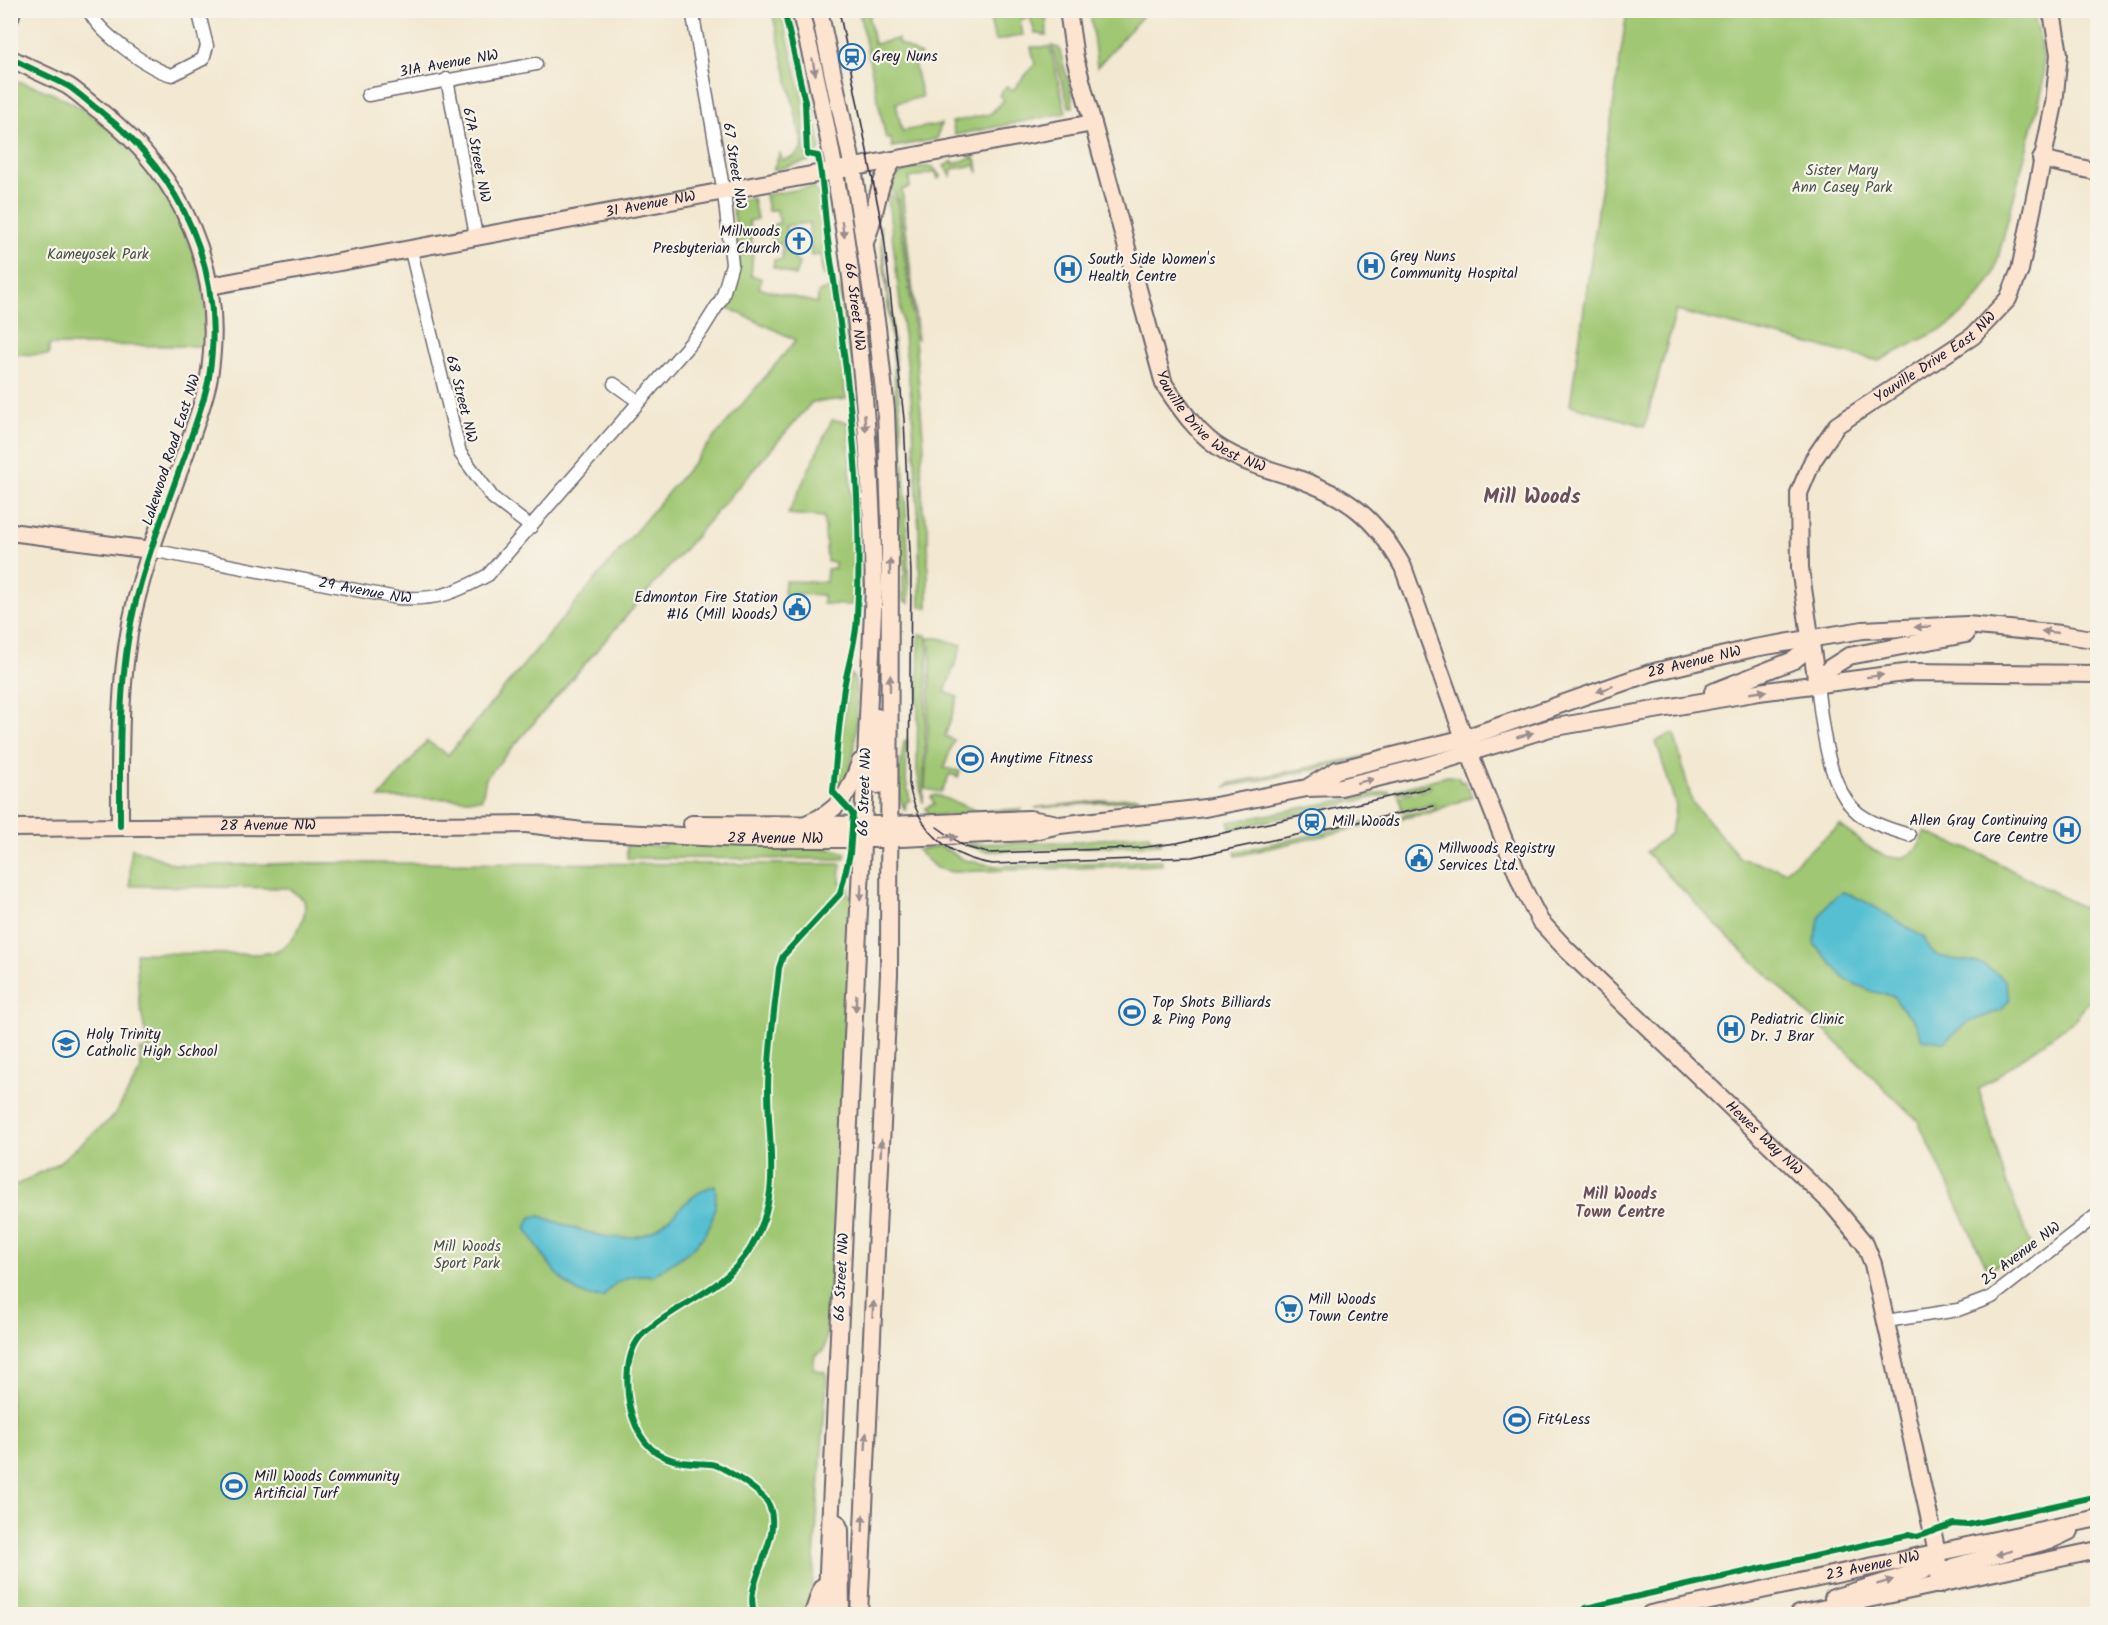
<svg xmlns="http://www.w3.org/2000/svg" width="2108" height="1625" viewBox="0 0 2108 1625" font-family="Kalam,sans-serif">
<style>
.green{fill:#a0c773;stroke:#617457;stroke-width:1.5}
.water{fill:#56c0d2;stroke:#3c7186;stroke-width:1.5}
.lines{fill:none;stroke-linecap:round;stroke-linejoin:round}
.street-casing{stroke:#6b6770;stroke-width:15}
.secondary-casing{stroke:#6b6770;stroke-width:20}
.street{stroke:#fff;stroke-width:12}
.secondary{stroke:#fde4d1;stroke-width:16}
.tram{stroke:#22223b;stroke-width:1.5}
.cycleway-casing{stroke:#f7f3e8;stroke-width:10}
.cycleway{stroke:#00873e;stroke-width:6}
.oneway{fill:#9a8d8e}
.labels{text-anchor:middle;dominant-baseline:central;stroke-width:4.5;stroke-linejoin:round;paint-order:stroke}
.poi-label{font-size:15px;fill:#22223b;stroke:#f7f3e8;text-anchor:start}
.street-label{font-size:15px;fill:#22223b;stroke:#f7f3e8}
.park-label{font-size:15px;fill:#48544c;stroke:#f7f3e8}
.neighbourhood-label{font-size:16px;font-weight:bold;fill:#6a505d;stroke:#f7f3e8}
.district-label{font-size:21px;font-weight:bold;fill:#6a505d;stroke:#f7f3e8}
</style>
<rect width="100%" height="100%" fill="#f7f3e8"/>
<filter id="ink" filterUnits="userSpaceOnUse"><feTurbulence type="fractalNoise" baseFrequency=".0167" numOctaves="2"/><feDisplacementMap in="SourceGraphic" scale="12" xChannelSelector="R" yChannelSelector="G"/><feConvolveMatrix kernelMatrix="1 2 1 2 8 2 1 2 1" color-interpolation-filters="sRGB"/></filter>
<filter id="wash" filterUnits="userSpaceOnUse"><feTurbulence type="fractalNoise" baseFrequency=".008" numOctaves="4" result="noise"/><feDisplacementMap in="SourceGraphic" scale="24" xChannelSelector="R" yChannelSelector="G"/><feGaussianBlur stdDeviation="1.35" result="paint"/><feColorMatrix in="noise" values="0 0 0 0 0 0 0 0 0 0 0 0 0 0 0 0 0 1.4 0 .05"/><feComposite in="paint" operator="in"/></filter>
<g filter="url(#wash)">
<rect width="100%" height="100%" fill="#f3e8d1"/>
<g class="green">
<polygon points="1090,10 1147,10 1147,11 1097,67"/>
<polygon points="772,11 781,11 803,101 805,154 809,161 773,170 780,153 782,160 794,157 803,147"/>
<polygon points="786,11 791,11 808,79 820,147 817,155 810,154 809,105"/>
<polygon points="859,11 874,11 869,18 874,44 898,39 898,43 921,55 913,59 922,97 896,103 902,131 941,124 937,139 892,147 891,138 886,139"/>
<polygon points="964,11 1046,11 1047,36 1035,33 1030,17 1020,20 1023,35 995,41 989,13"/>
<path d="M1627,11h405c10,25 13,49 11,76l-50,190 -20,27 -23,21 -71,36 -203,-50 -31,115 -75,-21z"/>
<polygon points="1052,46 1059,48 1072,95 1073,107 1069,107"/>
<polygon points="1031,47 1050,47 1066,113 955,135 952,122 990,114 1004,100 999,95 1007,86 1013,90 1035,64"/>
<path d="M10,79c30,8 62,21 87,40 65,50 118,145 108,227l-156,-1v10l-37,-1v168z"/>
<polygon points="973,157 977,162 978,173 975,165 952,169 951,176 944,166 953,161 954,164"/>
<polygon points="914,167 933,167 941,177 938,179 936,172 909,178 910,187 902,190 918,340 899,201 890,187 898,174"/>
<polygon points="812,187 819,193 831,272 823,276 820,255 811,256 809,223 785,226 790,242 772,245 771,226 780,222 776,209 768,211 765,195"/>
<polygon points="887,191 897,201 914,327 924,448 921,462 923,511 928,525 928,608 920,607 919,530 912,406"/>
<path d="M753,198l4,21 -8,2 4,31 -2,24 10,2 -2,10 58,15 2,-11 14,-6 13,113 -34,3 -326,376 -4,21 -103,-1 48,-57 21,14 348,-415 -70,-33c16,-34 14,-65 6,-101l7,-6z"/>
<path d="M880,225c17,126 27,251 29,378l-6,-3v-24l2,-1 -1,-14h-3l-7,-197z"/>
<polygon points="793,245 795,260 799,263 795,276 773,267 774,260 782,260 782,246"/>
<polygon points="838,286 844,293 855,391 851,395"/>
<polygon points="862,311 873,359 872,392 872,391"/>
<polygon points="832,420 848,422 855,586 852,605 823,604 823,595 784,594 785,581 826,582 827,569 835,568 835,562 827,562 824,517 788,514"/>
<path d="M853,424l4,2 2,6c1,26 12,153 1,168l-2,-128z"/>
<polygon points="919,635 926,635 928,649 923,803 917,770"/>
<polygon points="929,638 939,638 962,645 945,692 958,697 945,736 954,740 944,768 960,771 958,777 950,774 941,792 925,789 931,659"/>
<path d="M851,674c11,11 4,78 -1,95 -2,9 -7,17 -13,25l10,-108z"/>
<path d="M1674,733l18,69 48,56 45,13 55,-46c27,22 67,58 85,7l60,24 108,57 4,7v72l-4,2 -17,25 -97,70 27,93 26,65 -44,23 -70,-149 -194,-188 -78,-81 25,-19 5,-27 -20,-65z"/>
<path d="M907,740l-1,41 4,19 -4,2 -1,8c-12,-18 -4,-47 -1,-68z"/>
<polygon points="1367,756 1339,765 1225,787 1231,783"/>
<polygon points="1447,776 1459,777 1460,782 1464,781 1473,796 1429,813 1402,818 1402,815 1435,808 1434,804 1402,811 1399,796 1430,789 1430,786 1397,793 1396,790"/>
<polygon points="1390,791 1390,794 1230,829 1229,822"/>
<polygon points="936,795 978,811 1022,809 1020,812 930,816 925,808 934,804 931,797"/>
<polygon points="1136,797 1141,799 1035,808"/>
<polygon points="1395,816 1396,819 1236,856 1235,852"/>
<polygon points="1149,834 1150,840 1161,839 1161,844 1004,851 985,851 964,844 1072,842"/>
<polygon points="664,839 833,849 846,853 844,859 627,858 627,842 641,842 642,845 664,846"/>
<polygon points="940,846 964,860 996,866 1162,860 1162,865 952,872 936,868 917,850"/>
<path d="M132,848l42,16 14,2 121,-3 532,1 -1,19 9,1 -1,11 5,1v6l-20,383 -8,60 -2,6 -8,4 -2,14 12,3 2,5 -15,213 -8,24h-793l-1,-426 47,-24 57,-48 27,-46 -1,-19 8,-3 -9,-48 -3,-47 121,1c6,-1 14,-1 19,-3 18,-8 32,-33 28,-51l-16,-12 -158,-2v-28z"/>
</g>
<g class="water">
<path d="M1843,892c25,8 58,32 82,46 3,26 36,19 56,26 8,3 17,11 24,16l5,19 -9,11 -34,13 -23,19 -22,-3 -8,-19 -15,-15 -4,-8 -24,-6 -25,-11 -32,-36c4,-25 6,-39 29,-52z"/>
<path d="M715,1185c6,50 -25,67 -63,91 -18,-4 -39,4 -48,21 -37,5 -61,-42 -78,-69l5,-11 9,-1c36,12 85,37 120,10 21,-16 28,-31 55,-41z"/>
</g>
</g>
<g filter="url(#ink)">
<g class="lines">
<defs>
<g id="street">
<path d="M89,10c8,22 61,60 83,65l31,-16 4,-13 -9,-36"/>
<polyline points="447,79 476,236"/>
<polyline points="368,95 536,64"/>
<polyline points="411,251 460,453 493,498 531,527"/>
<polyline points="614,384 638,401"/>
<path id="s1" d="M151,550l246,48c41,2 56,-4 91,-23l214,-245 20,-32 10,-34 -8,-71 -32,-183"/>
<path d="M1817,684c5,38 9,102 41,129 14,11 35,17 51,22"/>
<polyline points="1886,1321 1958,1310 1992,1297 2098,1214"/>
</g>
<g id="secondary">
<path id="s2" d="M800,10c48,188 70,385 74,579l-48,1025"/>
<polyline points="819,10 853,168 877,327 886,410 890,519 889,974 859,1614"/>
<path id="s3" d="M1068,10l7,48 89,326c16,24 35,53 61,67 21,12 45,19 68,26 55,19 82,40 110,90l66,185 54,136 17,33 27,29 264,253 34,41 8,20 64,288 2,33"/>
<polyline points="10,18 12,10"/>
<path d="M10,58c19,10 39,18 58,28 11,7 21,17 32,25 83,65 126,160 109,266 -4,23 -14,47 -21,69 -19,54 -41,108 -54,163 -16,70 -14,146 -14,217"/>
<polyline points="2041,159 2098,172"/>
<path d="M865,242c12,-27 10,-57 29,-82"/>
<path id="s4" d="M210,286l883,-163"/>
<polyline points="10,532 151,550"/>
<path id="s5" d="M1817,684l-17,-116 -1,-75 14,-33 24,-35 136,-89 35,-37 12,-29 34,-166 5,-50 -6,-36 -4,-8"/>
<polyline points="1817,684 1830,668 1849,656 1966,634"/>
<polyline points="1713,692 1794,660 1805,651 1812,638"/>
<polyline points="877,717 878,785"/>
<path id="s6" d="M1310,786l27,-16 128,-32 185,-65 104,-25 109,-18 104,-5 94,9 37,6"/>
<path d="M808,823c31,-12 42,-30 52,-61"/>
<path id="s7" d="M527,824l55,7 160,8h138l149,-7 31,-7 145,-17 102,-20 34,-1 84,-21 125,-38 209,-36 153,-20 186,2"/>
<polyline points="692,824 889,825 1029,819 1053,823"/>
<path id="s8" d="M10,828l528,-4"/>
<polyline points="837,1523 840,1530 841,1614"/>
<polyline points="1939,1585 1946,1571 1953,1567 2053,1539 2070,1531"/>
<polyline points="1833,1598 1922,1571 1934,1563 1937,1552"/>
<polyline points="813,1614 822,1587"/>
<path id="s9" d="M1650,1614l448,-96"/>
<polyline points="1798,1614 2098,1550"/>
</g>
</defs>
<use href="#street" class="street-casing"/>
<use href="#secondary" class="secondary-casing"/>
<use href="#street" class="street"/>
<use href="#secondary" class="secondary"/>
<g class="tram">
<path d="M839,10l45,226 20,183 7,155 -2,210c7,45 40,74 84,80l199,-7 242,-51"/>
<polyline points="937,827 965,847 988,853 1138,848 1177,843 1429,788"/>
</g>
<defs>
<g id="cycleway">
<path d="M10,58c19,10 39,18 58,28 11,7 21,17 32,25 83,65 126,160 109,266 -4,23 -14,47 -21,69 -19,54 -41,108 -54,163 -16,70 -14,146 -14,217"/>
<path d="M755,1614c-14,-30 29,-73 14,-109 -4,-11 -42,-36 -54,-40 -6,-2 -16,-1 -22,-2 -26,-1 -47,-12 -57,-37 -11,-25 -15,-74 9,-94 35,-30 79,-42 105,-83 33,-54 18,-101 18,-159 0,-40 7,-82 11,-122l4,-12 57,-62 10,-40 3,-40 -20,-22c3,-34 6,-70 11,-104 4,-24 12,-46 13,-71 7,-125 -10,-253 -29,-376 -4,-29 -4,-56 -10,-85l-11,-2 -2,-52 -21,-92"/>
<polyline points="1580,1614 1586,1608 1890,1539 1908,1535 1917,1537 1953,1524 1967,1525 2098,1496"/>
</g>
</defs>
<use href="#cycleway" class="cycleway-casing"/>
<use href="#cycleway" class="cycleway"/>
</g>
<defs><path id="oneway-solid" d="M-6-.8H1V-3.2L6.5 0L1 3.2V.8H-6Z" transform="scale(1.5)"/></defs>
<g class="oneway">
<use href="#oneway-solid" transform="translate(814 67) rotate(79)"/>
<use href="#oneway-solid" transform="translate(843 229) rotate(81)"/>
<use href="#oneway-solid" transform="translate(865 423) rotate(85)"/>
<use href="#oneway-solid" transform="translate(890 567) rotate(-90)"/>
<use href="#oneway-solid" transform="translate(1923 627) rotate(178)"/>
<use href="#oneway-solid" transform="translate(2050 632) rotate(-174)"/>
<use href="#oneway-solid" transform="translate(1875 676) rotate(-7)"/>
<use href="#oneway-solid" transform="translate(890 683) rotate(-90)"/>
<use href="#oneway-solid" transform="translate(1605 689) rotate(160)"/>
<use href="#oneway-solid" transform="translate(1758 692) rotate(-9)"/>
<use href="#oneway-solid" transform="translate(1525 735) rotate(-16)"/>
<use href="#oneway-solid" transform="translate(1365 781) rotate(-13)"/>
<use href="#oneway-solid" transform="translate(949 837) rotate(-2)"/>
<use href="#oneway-solid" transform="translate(861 892) rotate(93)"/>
<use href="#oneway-solid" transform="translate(856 1003) rotate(93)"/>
<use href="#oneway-solid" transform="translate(881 1148) rotate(-87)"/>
<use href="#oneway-solid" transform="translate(873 1309) rotate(-87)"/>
<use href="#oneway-solid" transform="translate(866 1441) rotate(-87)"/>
<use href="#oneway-solid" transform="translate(863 1523) rotate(-88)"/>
<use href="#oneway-solid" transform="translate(2004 1553) rotate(164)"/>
<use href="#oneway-solid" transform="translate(1885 1582) rotate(-17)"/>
</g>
</g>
<defs>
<symbol id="station-ring" viewBox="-11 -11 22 22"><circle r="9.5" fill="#f7f3e8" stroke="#1f6fb2" stroke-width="1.5"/><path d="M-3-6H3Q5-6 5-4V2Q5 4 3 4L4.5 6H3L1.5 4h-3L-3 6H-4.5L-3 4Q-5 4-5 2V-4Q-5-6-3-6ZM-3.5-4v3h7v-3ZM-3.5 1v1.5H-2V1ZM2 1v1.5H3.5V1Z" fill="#1f6fb2"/></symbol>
<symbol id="church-ring" viewBox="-11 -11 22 22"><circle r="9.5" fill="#f7f3e8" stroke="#1f6fb2" stroke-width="1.5"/><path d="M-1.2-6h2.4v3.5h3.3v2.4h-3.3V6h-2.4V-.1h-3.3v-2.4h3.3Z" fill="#1f6fb2"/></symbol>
<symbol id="hospital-ring" viewBox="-11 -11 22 22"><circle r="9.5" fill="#f7f3e8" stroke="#1f6fb2" stroke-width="1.5"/><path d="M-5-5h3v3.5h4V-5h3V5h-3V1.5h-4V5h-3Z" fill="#1f6fb2"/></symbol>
<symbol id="civic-ring" viewBox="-11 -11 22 22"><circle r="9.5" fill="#f7f3e8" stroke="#1f6fb2" stroke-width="1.5"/><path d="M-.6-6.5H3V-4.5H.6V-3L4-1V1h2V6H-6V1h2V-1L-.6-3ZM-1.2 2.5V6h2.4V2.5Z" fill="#1f6fb2"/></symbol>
<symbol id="stadium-ring" viewBox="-11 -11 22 22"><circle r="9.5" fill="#f7f3e8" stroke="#1f6fb2" stroke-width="1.5"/><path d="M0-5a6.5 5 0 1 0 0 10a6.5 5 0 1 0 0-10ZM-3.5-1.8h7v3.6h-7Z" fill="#1f6fb2"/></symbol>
<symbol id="school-ring" viewBox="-11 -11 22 22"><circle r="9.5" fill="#f7f3e8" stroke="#1f6fb2" stroke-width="1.5"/><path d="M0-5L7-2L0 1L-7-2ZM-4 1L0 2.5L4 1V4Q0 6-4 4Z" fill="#1f6fb2"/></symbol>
<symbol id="supermarket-ring" viewBox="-11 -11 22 22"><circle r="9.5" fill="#f7f3e8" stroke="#1f6fb2" stroke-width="1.5"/><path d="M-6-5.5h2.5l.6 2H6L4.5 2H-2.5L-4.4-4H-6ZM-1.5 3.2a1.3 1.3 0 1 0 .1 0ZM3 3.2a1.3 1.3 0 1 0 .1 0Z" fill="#1f6fb2"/></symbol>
</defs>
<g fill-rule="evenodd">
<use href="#station-ring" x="837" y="42" width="30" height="30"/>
<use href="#church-ring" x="784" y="226" width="30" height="30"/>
<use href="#hospital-ring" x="1356" y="251" width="30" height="30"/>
<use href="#hospital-ring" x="1053" y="254" width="30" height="30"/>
<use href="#civic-ring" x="782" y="592" width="30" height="30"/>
<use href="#stadium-ring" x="955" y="744" width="30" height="30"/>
<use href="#station-ring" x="1297" y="807" width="30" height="30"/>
<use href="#hospital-ring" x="2052" y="815" width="30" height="30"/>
<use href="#civic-ring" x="1404" y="843" width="30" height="30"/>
<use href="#stadium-ring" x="1117" y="997" width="30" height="30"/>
<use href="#hospital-ring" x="1716" y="1014" width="30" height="30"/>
<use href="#school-ring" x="51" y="1029" width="30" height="30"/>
<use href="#supermarket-ring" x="1274" y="1294" width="30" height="30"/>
<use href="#stadium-ring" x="1502" y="1405" width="30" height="30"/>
<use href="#stadium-ring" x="219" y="1471" width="30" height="30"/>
</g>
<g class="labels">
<g class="poi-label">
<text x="872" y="57">Grey Nuns</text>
<text x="780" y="232" text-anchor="end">Millwoods<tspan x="780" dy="17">Presbyterian Church</tspan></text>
<text x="1390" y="257">Grey Nuns<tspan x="1390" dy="17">Community Hospital</tspan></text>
<text x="1088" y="260">South Side Women's<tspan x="1088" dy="17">Health Centre</tspan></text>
<text x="778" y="598" text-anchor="end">Edmonton Fire Station<tspan x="778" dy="17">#16 (Mill Woods)</tspan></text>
<text x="990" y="759">Anytime Fitness</text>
<text x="2048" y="821" text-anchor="end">Allen Gray Continuing<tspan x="2048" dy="17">Care Centre</tspan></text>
<text x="1332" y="822">Mill Woods</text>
<text x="1438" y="849">Millwoods Registry<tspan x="1438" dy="17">Services Ltd.</tspan></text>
<text x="1152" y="1003">Top Shots Billiards<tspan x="1152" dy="17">&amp; Ping Pong</tspan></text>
<text x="1750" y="1020">Pediatric Clinic<tspan x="1750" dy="17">Dr. J Brar</tspan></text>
<text x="86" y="1035">Holy Trinity<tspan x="86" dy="17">Catholic High School</tspan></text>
<text x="1308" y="1300">Mill Woods<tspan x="1308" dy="17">Town Centre</tspan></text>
<text x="1537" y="1420">Fit4Less</text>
<text x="254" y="1477">Mill Woods Community<tspan x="254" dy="17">Artificial Turf</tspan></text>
</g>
<g class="street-label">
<text transform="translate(449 64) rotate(-10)">31A Avenue NW</text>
<text transform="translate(476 155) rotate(79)">67A Street NW</text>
<text transform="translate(734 166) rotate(81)">67 Street NW</text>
<text stroke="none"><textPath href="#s4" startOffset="448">31 Avenue NW</textPath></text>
<text stroke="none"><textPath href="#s2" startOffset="302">66 Street NW</textPath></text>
<text stroke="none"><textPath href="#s5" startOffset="390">Youville Drive East NW</textPath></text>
<text transform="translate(461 399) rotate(76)">68 Street NW</text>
<text stroke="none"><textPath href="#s3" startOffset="447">Youville Drive West NW</textPath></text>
<text transform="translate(172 450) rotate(-72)">Lakewood Road East NW</text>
<text stroke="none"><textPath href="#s1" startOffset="218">29 Avenue NW</textPath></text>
<text stroke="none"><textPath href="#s6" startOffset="405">28 Avenue NW</textPath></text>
<text transform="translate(865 792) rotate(-88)">66 Street NW</text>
<text stroke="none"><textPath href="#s8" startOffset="258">28 Avenue NW</textPath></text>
<text stroke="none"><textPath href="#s7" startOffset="249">28 Avenue NW</textPath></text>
<text stroke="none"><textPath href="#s3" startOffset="1389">Hewes Way NW</textPath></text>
<text transform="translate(2021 1254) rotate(-37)">25 Avenue NW</text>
<text transform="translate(842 1277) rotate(-87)">66 Street NW</text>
<text stroke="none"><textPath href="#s9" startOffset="228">23 Avenue NW</textPath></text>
</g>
<g class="park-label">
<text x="1842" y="171">Sister Mary<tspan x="1842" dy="17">Ann Casey Park</tspan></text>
<text x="98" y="255">Kameyosek Park</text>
<text x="467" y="1247">Mill Woods<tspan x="467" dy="17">Sport Park</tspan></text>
</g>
<g class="neighbourhood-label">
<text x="1620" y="1194">Mill Woods<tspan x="1620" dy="18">Town Centre</tspan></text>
</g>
<g class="district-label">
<text x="1532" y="497">Mill Woods</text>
</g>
</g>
<rect width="2108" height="1625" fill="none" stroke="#f7f3e8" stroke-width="36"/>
</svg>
